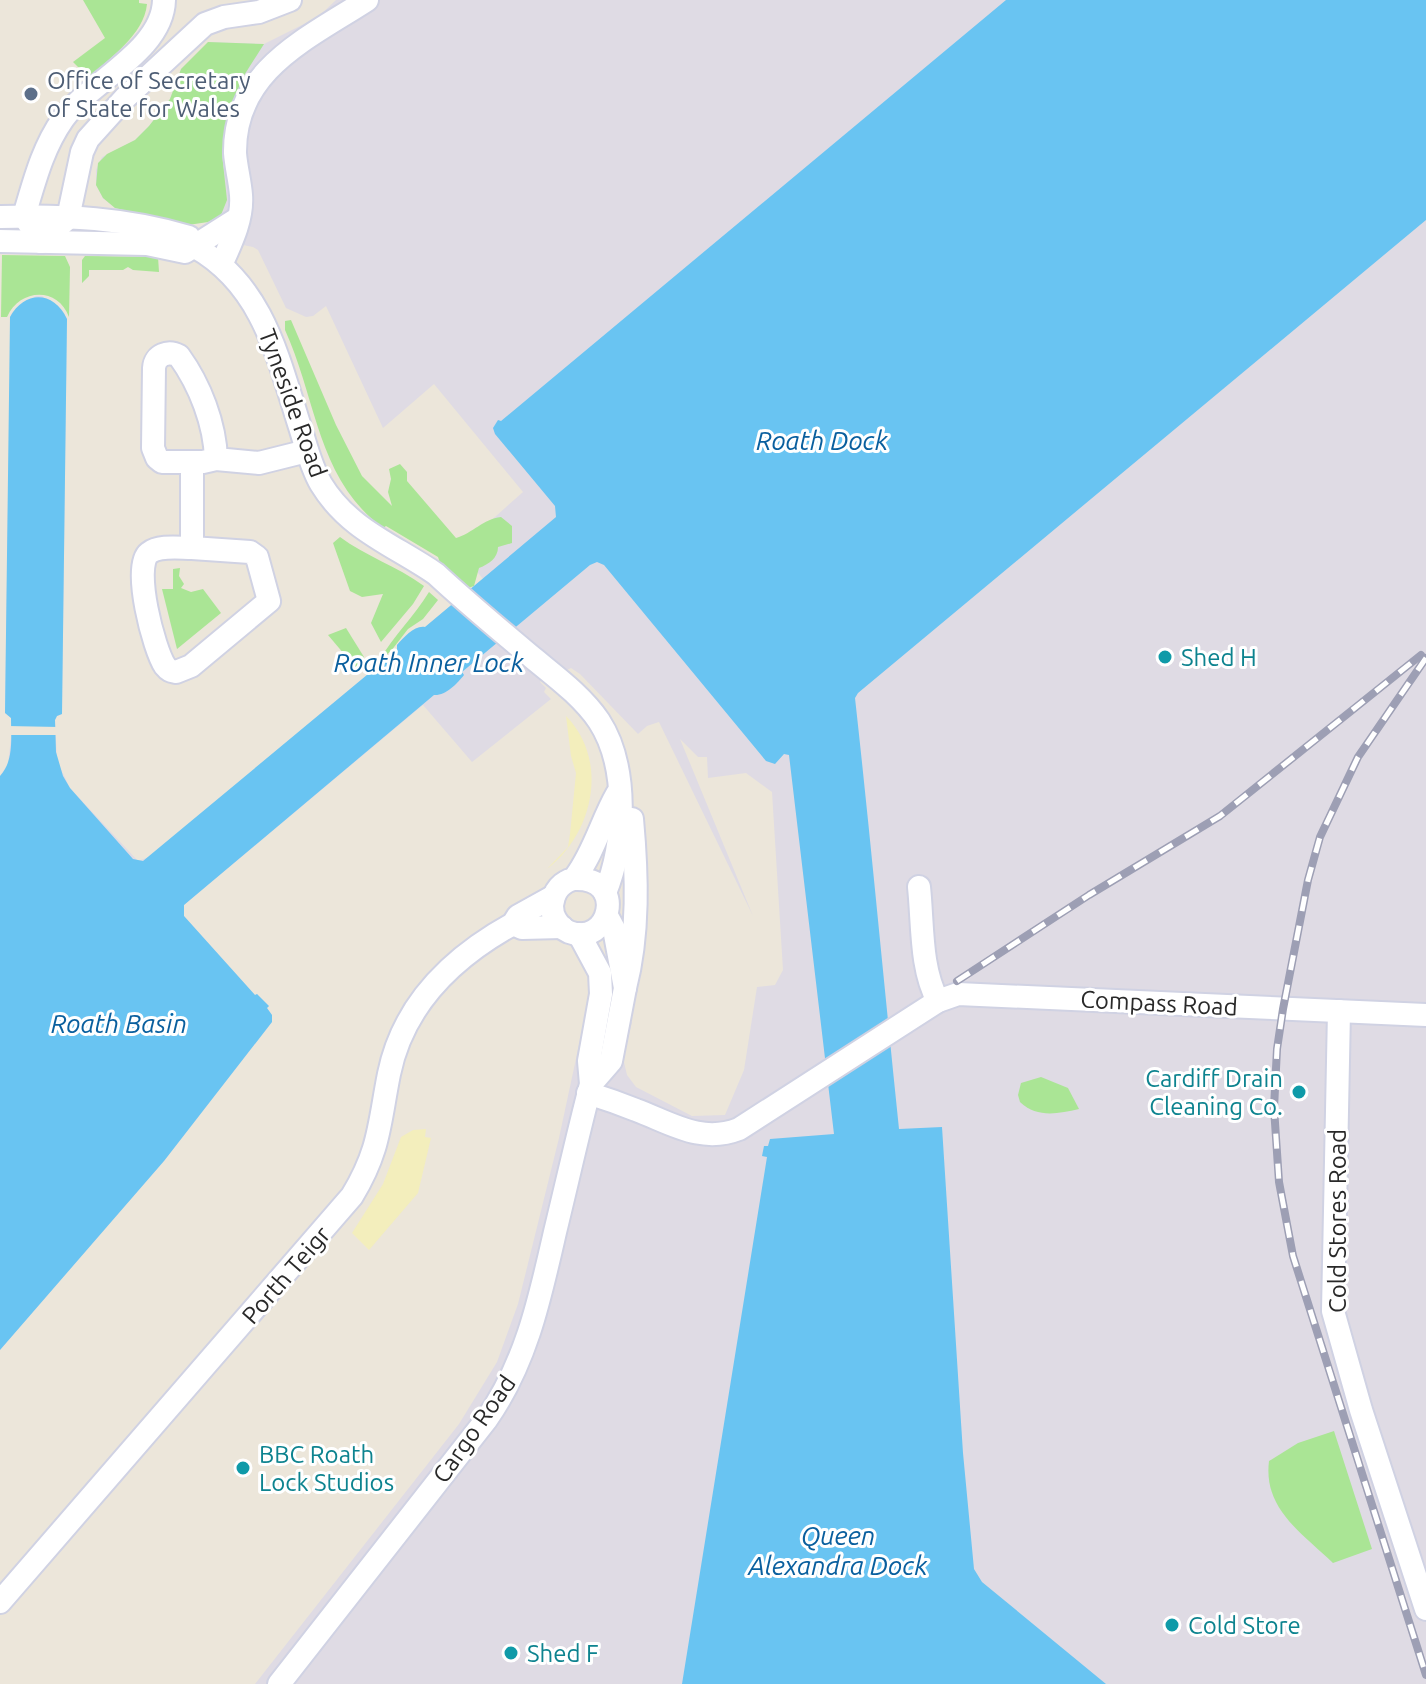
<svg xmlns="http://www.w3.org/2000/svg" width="1426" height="1684" viewBox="0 0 1426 1684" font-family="Ubuntu,sans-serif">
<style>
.industrial{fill:#dfdbe4}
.green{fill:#aae595}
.sand{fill:#f3eebc}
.water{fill:#69c4f2}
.pier{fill:#ece6da}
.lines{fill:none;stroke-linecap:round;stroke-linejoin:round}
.minor-casing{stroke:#d0d2e3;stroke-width:26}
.minor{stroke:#fff;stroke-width:22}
.rail-casing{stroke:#9d9fb4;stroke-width:8}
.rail{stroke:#fff;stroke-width:5;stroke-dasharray:15;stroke-linecap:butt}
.service-dot{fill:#5c6f8a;stroke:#fff;stroke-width:3}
.culture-dot{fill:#0f9aa8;stroke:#fff;stroke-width:3}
.labels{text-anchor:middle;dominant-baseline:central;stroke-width:6;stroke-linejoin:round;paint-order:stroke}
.service-label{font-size:24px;fill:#4e5e75;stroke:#fff;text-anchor:start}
.street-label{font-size:24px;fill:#292929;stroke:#fff}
.culture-label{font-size:24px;fill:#0d838f;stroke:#fff;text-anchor:start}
.water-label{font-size:26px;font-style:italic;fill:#095f9e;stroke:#fff}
</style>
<rect width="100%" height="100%" fill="#ece6da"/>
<polygon class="industrial" points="336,0 1426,0 1426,1684 255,1684 459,1424 497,1362 518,1304 559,1138 586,1012 632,1022 623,1058 627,1075 636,1087 692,1116 725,1115 744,1070 757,987 775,985 783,970 772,792 746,773 708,778 707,757 698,757 680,739 753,916 659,722 647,726 638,734 580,674 571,668 567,670 558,662 540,682 546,688 544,692 551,699 472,762 423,705 184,905 184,916 255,995 257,994 269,1006 267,1008 272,1015 272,1022 164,1161 0,1350 0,776 8,764 11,738 11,718 5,713 11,314 36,296 42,296 62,310 67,319 62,714 57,716 55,720 57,761 70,788 138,861 149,857 397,650 397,645 409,633 417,628 425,627 483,579 459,549 523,492 434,384 383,428 326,306 313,316 306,317 286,308 258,250 253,247 243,245 239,249 215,220 188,225 115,208 103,198 96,185 96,170 102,157 135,140 149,126 170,99 181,69 208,42 264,44 318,17"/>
<g class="green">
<path d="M83,0h56v3l8,1c-3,31 -37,53 -58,74l-16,-16 32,-24z"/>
<polygon points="208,42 264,44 243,77 227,116 222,154 227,200 221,215 208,222 188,225 115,208 103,198 96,185 98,163 107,154 135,140 149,126 170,99 181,69"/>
<path d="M2,255l63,1 5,11 -1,50c-11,-30 -49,-29 -62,0h-6z"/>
<polygon points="85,256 158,257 159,272 133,270 128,267 123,270 89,270 89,276 82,283 82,260"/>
<path d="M291,320l45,105 26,51 30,30 -4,-14 3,-13 -2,-10 11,-5 7,8v9l49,57c17,-5 27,-19 45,-21l11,9v17l-14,4c0,11 -9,17 -19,21l-5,18 -6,2 -26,-19 -4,-12 -52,-31 -3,2c-66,-49 -66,-128 -98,-198v-9z"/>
<path d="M340,537c25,19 57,29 84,49l-11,18 -32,38 -10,-19 12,-29 -21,3 -12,-6 -17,-48z"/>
<polygon points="180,568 179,576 184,584 181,588 191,592 203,589 221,613 177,649 162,589 173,589 173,569"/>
<path d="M429,592l9,8 -15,19 -15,10 -17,22 -12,10c14,-25 35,-44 50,-69z"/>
<polygon points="346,628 364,657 363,661 355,667 328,635"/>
<path d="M1041,1077l27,11 11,21c-22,5 -42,9 -59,-7l-2,-7 3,-12z"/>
<path d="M1334,1431l38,118 -39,14c-31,-30 -70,-54 -64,-102l29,-18z"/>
</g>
<g class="sand">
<path d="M566,716c44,45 27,118 -19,153l21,-22 2,-13 6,-61 -5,-17z"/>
<polygon points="426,1129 425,1137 431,1138 418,1193 369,1250 352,1233 383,1184 401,1137 413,1130"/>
</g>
<path class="water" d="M1006,0h420v220l-568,473 -3,5c16,144 29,287 44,431l43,-2 21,326 11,116 8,13 124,102h-424l85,-527 -5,-1 2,-10h4l2,-7 64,-5 -45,-379 -5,-1 -9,10 -9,-3 -162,-196 -7,-3 -7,3 -128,107 2,3c-7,9 -19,21 -30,20l-250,210v11l71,79 2,-1 12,12 -2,2 5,7v7l-108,139 -164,189v-574c14,-15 11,-38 11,-58l-6,-5 5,-396c15,-27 44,-26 57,2l-5,395 -5,2 -2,4 1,32 7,24 7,12 63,71 10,2 254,-211v-5c7,-8 18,-20 28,-18l131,-110 -1,-11 -60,-72 -2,-6 5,-8 3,1z"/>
<polygon class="pier" points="7,726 59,727 58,735 7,735"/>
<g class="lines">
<defs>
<g id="minor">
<path d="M0,217c64,-2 127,1 189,20l5,9"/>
<polyline points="0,241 147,244 185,252 237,219"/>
<polyline points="41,242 68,218 82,152 88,139 125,98 205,24 224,17 259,12 290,0"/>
<path d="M41,242l-17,-26c10,-33 18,-67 39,-97 26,-37 100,-68 101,-119"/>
<path d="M195,247c68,38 83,111 105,180 6,19 11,40 21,57 28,46 73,61 115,90 31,29 64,56 97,84 23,19 49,38 66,63 30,46 26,123 6,172"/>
<path d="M221,265c10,-22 22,-46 20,-70 -1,-14 -5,-28 -6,-42 -1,-83 72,-114 132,-153"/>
<path d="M216,459c-1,-35 -16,-74 -37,-103 -11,-6 -24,-1 -25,12l-1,80 4,10 5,4h41l13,-3 43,4 48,-12"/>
<path d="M192,548c-13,0 -33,-3 -43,5 -17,13 5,97 16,113 4,5 6,5 11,6l15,-6 78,-65 -12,-44 -7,-5 -58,-4v-86"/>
<path d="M575,879c53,-2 35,69 -6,53 -7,-3 -13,-10 -16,-18 -3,-12 2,-26 13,-32 6,-4 6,0 10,-6 18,-24 26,-56 41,-82"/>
<path d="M919,887c4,37 1,81 19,114"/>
<polyline points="513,924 522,928 562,927"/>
<path d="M625,988c14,-54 12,-114 7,-169"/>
<polyline points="1339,1011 1333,1311 1361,1410 1426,1609"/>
<polyline points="591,1084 611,1061 625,988 614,929 607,916"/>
<path d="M588,1093c16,5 33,11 48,17 35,13 65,34 103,19l199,-128 20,-7 468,21"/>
<path d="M0,1602l352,-406c28,-46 27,-72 37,-122 14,-69 64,-117 124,-150l5,-8 36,-20"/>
<path d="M279,1684l207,-264c40,-56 54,-122 69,-188 12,-49 23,-99 36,-148l-2,-23 12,-67 -1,-21 -21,-39"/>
</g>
</defs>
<use href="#minor" class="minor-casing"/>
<use href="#minor" class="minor"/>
<defs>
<g id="rail">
<polyline points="1426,658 1358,757 1320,837 1308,880 1283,1009 1277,1049 1274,1108 1279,1182 1293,1256 1426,1675"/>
<polyline points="957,981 1089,895 1220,816 1421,655"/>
</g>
</defs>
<use href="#rail" class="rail-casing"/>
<use href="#rail" class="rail"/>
</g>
<circle class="service-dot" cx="31" cy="94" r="8"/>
<g class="culture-dot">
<circle cx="1165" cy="657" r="8"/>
<circle cx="1299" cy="1092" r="8"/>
<circle cx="243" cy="1468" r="8"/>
<circle cx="1172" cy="1625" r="8"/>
<circle cx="511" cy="1653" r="8"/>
</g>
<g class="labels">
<g class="service-label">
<text x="47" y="80">Office of Secretary<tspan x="47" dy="28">of State for Wales</tspan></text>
</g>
<g class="street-label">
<text transform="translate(293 403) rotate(70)">Tyneside Road</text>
<text transform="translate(1159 1003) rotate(3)">Compass Road</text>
<text transform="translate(1337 1221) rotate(-90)">Cold Stores Road</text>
<text transform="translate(286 1275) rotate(-49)">Porth Teigr</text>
<text transform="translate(474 1429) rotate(-55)">Cargo Road</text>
</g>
<g class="culture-label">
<text x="1181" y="657">Shed H</text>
<text x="1283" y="1078" text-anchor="end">Cardiff Drain<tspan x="1283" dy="28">Cleaning Co.</tspan></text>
<text x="259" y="1454">BBC Roath<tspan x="259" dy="28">Lock Studios</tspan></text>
<text x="1188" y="1625">Cold Store</text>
<text x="527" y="1653">Shed F</text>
</g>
<g class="water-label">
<text x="822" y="440">Roath Dock</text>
<text x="429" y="662">Roath Inner Lock</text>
<text x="119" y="1023">Roath Basin</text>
<text x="838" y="1535">Queen<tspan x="838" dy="30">Alexandra Dock</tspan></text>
</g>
</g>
</svg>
